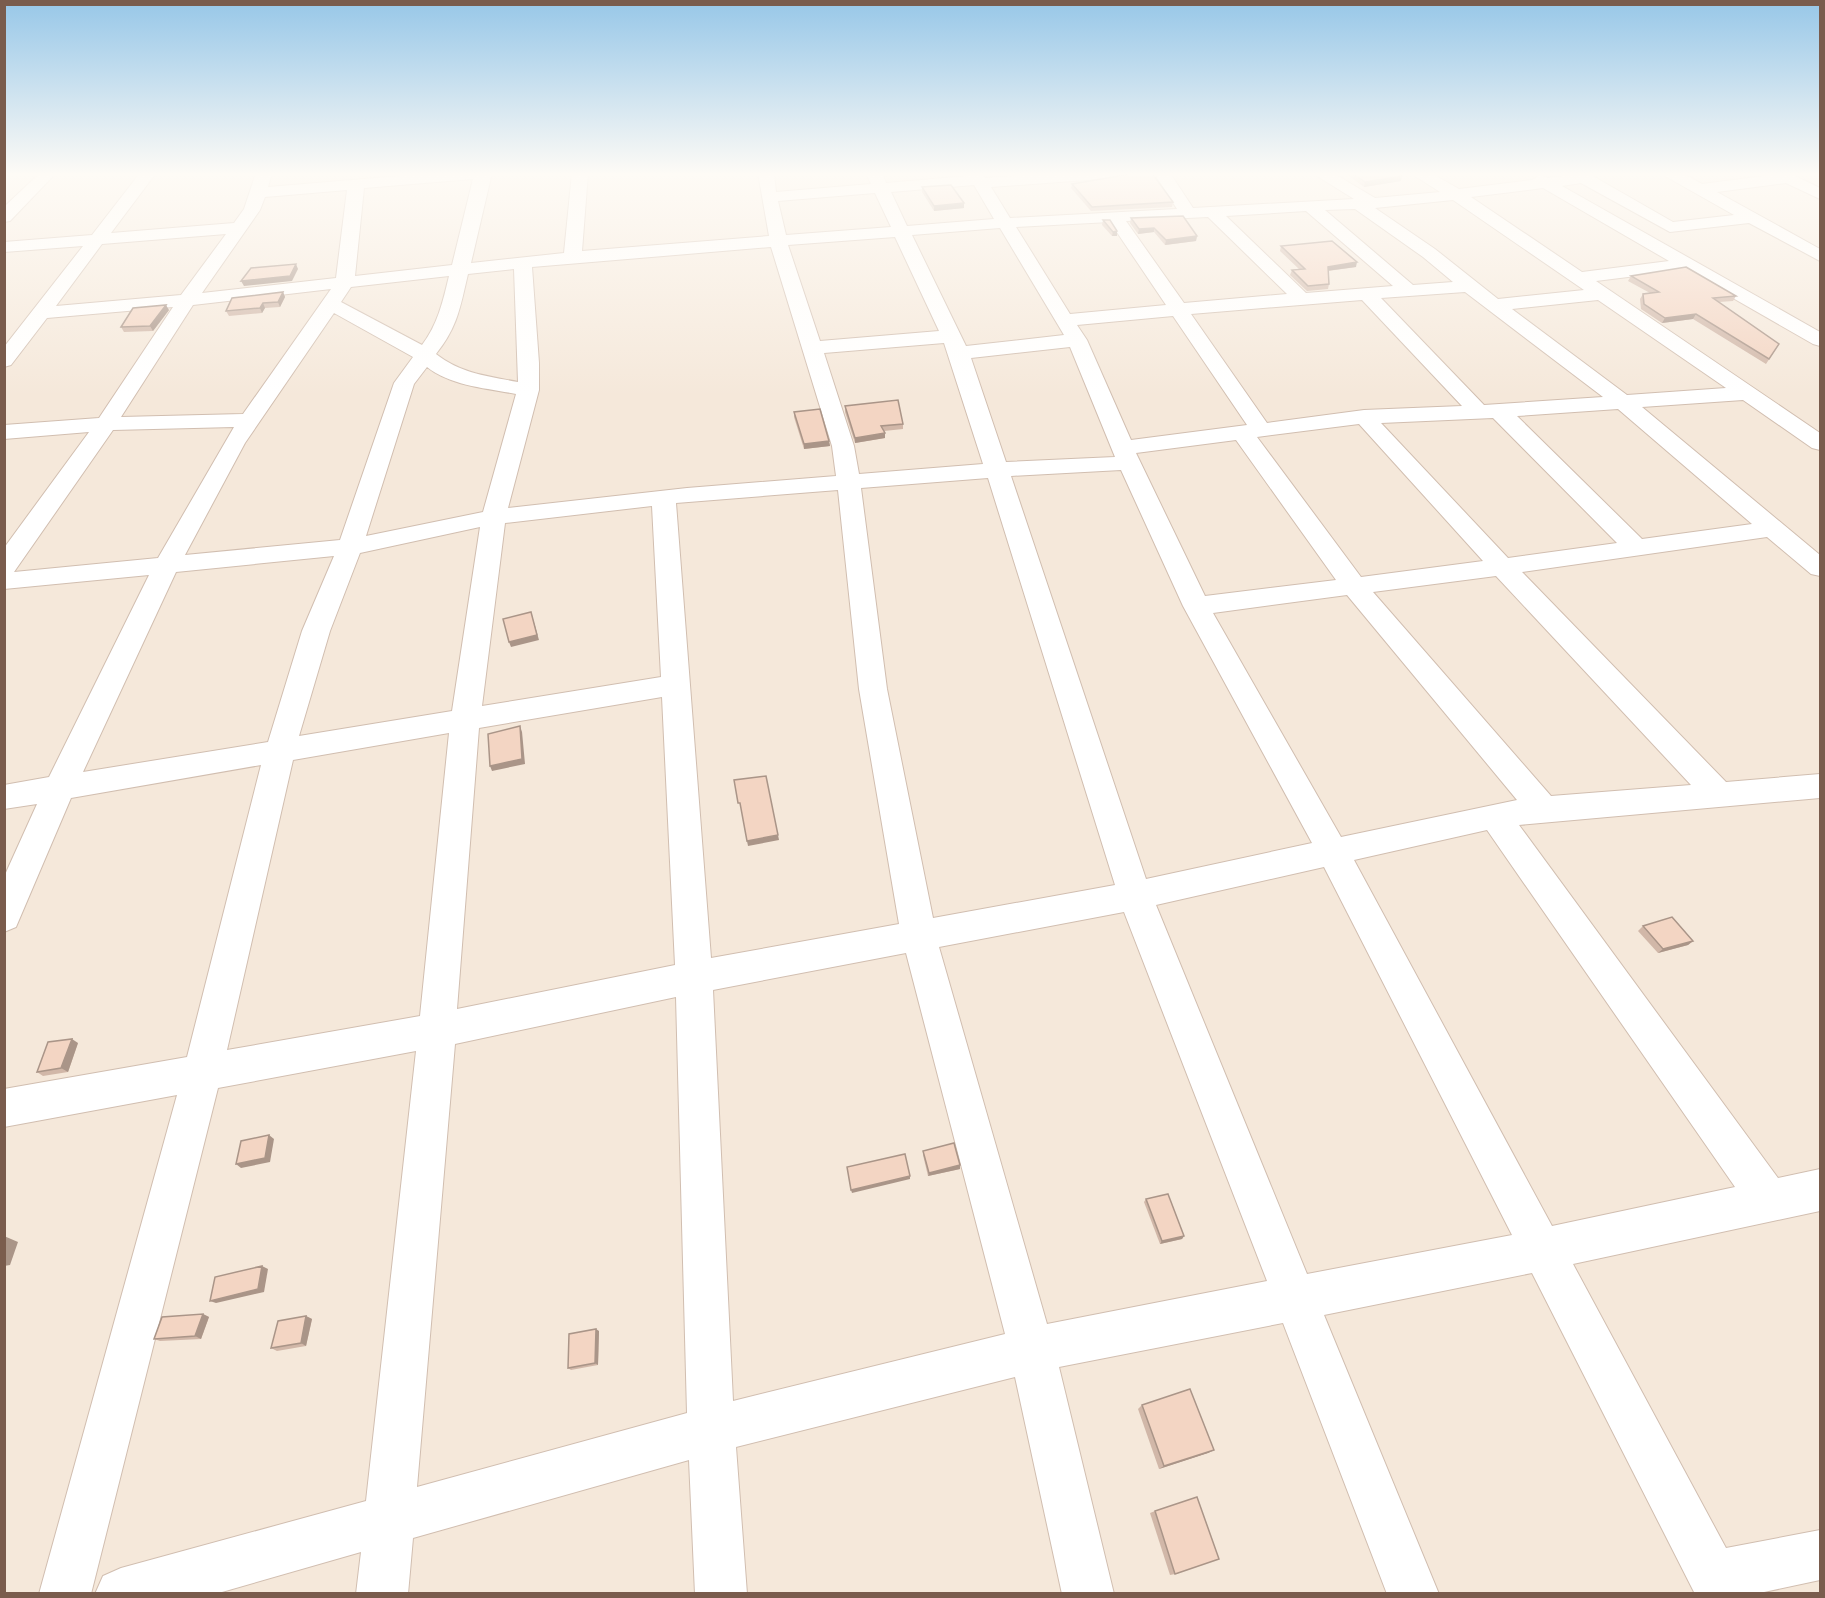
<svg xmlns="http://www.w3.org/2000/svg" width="1825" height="1598" viewBox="0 0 1825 1598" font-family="'Work Sans',sans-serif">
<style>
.residential{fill:#f5e8da}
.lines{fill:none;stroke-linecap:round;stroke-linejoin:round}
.street-casing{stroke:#d1beb0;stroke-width:2}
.street{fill:#fff;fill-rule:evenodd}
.wall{fill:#d1b7a8}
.shaded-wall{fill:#aa9588}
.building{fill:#f3d5c3;stroke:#aa9588;stroke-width:1.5}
</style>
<rect width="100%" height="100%" fill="#fdf6ec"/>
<rect class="residential" x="5" y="173" width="1815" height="1420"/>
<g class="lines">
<defs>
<g id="street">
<polygon points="40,173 56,173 10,221 4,222 4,207"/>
<path d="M140,173h16l-45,60 123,-10 10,-14 12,-36h16l-4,14 168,-14h56l-21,90 93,-10 8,-80h16l-6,78 187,-15 -11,-63h16l2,19 95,-8 -5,-11h16l4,10 82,-7 -2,-3h16l3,5 71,-5h65l-8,5 -122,9 19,31 167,-9 -23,-36h16l23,35 161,-9 -37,-23 -2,-3h18l42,25 65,-6 -25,-16 -2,-3h18l28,16 73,-9 8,-5 8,3 21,-3 -2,-2 24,2 82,47 61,-7 -69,-39 -2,-3h19l20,11 70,-9 -2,-2h19l31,15v11l-34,-16 -69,9 103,57v12l-71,-38 -79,9 -89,-49 -19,3 258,146v14l-7,-2 -129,-74 -88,11 224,152v17l-8,-2 -69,-48 -101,7 178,148v21l-9,-2 -44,-37 -245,35 204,210 94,-8v24l-301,27 259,353 42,-9v42l-247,53 153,284 94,-18v50l-65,14h-60l-163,-321 -208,42 115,279h-52l-104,-271 -224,44 55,227h-52l-47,-217 -279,70 11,147h-52l-6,-134 -276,78 -5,56h-52l5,-42 -146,42h-120l8,-18 18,-8 245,-67 50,-450 -198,37 -127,506h-52l138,-499 -173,32v-38l183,-32 74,-292 -190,33 -55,129 -12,5v-55l33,-73 -33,5v-24l45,-8 100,-202 -145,14v-41l85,-116 -85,7v-14l95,-7 74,-111 -126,11 -36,47 -7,2v-20l79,-101 -79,6v-10l88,-7zM473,179l-21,86 -97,11 9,-88zM974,185l20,34 -87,7 -16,-34zM1543,188l126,73 -87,11 -111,-75zM347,190l-11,88 -134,15 58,-83 5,-13zM875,193l16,34 -105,8 -8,-34zM1453,200l131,90 -86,9 -63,-50 -60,-41zM1355,209l68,48 30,25 -40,3 -88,-75zM1306,211l87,75 -87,7 -80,-77zM1208,217l79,77 -103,9 -58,-82zM1110,222l56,83 -96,9 -54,-87zM1000,228l64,107 -98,11 -54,-111zM226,234l-45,61 -125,11 46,-62zM895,237l44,94 -119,10 -32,-96zM771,247l61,199 4,30 -149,12 -179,20 31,-118v-27l-7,-96zM514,269l4,113c-31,-6 -56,-8 -82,-28 22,-28 24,-46 32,-80zM449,276c-6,25 -11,48 -27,69l-81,-43 10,-15zM331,289l-88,125 -122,3 72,-112zM1465,292l138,105 -119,8 -103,-107zM1362,300l100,106 -98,4 -97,13 -76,-109zM1598,300l128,88 -99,7 -115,-86zM334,313l79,44 -19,26 -54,157 -155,15 60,-112zM1173,316l74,109 -116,15 -44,-100 -10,-15zM944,343l39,121 -124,10 -5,-28 -30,-93zM1070,347l45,110 -109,5 -35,-104zM427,367c24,19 59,21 89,27l-33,118 -117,24 48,-152zM1618,409l134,115 -110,15 -125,-123zM1493,418l124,125 -109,15 -127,-135zM1359,424l124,137 -122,16 -104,-140zM234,427l-76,131 -144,14 99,-142zM1236,440l100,140 -131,16 -69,-143zM1121,470l62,136 129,237 -166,36 -135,-403zM988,478l127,407 -182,33 -46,-229 -26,-201zM838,490l21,199 40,235 -188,34 -35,-455zM652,506l9,171 -179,29 23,-183zM480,527l-28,184 -153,25 31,-105 30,-78zM334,556l-32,75 -34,111 -185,30 93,-200zM1496,576l195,209 -140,11 -178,-204zM1347,595l170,205 -176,37 -128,-224zM662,697l13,268 -218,44 22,-281zM449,733l-29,283 -193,34 66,-290zM1487,830l248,357 -183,39 -198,-366zM1324,867l188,368 -205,39 -151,-369zM1124,912l143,369 -220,43 -108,-377zM906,953l99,381 -272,67 -20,-411zM676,997l11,416 -270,74 38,-443z"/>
</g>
</defs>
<use href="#street" class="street-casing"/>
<use href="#street" class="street"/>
</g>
<g class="wall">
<polygon points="1345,173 1397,173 1401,181 1364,187"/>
<polygon points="1072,184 1173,202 1172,207 1091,211 1071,188"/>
<polygon points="922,187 964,203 964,208 934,211 922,192"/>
<polygon points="1131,218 1197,236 1196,241 1165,245 1154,232 1138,234 1130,223"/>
<polygon points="1103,220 1117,231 1117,236 1112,236 1102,225"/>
<polygon points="1281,246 1356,267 1328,271 1329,284 1328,289 1307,291 1290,275 1292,270 1299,269 1280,251"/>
<polygon points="1631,276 1736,296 1733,301 1719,302 1779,344 1766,364 1693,319 1662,323 1641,309 1640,299 1643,294 1650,293 1628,281"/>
<polygon points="283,292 285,297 280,307 265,308 262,313 229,316 226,311"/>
<polygon points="169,310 153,331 124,332 121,327"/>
<polygon points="845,406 903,424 903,429 884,431 885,438 855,443 845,412"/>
<polygon points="794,412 829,441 830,446 804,449 794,417"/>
<polygon points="1643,926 1693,941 1688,945 1658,953 1638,931"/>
<polygon points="78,1043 68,1072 43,1076 37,1072"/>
<polygon points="923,1151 960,1169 928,1176 923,1155"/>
<polygon points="1146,1199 1184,1236 1182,1239 1160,1244 1144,1202"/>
<polygon points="203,1314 209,1317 201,1339 160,1341 154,1339"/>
<polygon points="306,1316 312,1319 306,1346 277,1351 271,1348"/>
<polygon points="599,1331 598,1365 571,1370 568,1368"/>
<polygon points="1142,1405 1214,1450 1208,1453 1159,1469 1138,1409"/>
<polygon points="1155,1511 1175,1574 1170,1575 1150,1513"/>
</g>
<g class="shaded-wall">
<polygon points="1402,176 1401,181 1364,187 1365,182"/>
<polygon points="964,203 964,208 934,211 934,206"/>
<polygon points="1154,228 1154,232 1138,234 1139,229"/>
<polygon points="1117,231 1117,236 1112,236 1113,232"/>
<polygon points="1197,236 1196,241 1165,245 1166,240"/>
<polygon points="1357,262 1356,267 1326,271 1328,267"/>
<polygon points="296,264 298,269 292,281 244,286 241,281"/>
<polygon points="283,292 285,297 280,307 278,302"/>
<polygon points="263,303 265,308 262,313 260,308"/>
<polygon points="166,305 169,310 153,331 150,326"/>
<polygon points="1696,314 1693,319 1662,323 1665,318"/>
<polygon points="885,433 885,438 855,443 855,438"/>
<polygon points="829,441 830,446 804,449 804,444"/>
<polygon points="531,612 539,640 511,647 509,642"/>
<polygon points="520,726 522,732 525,764 492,771 490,766"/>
<polygon points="778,835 779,840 748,846 747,841"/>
<polygon points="1693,941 1688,945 1658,953 1663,949"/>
<polygon points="72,1039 78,1043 68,1072 61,1068"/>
<polygon points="269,1135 274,1139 270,1162 241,1168 236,1164"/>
<polygon points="960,1165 960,1169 928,1176 929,1173"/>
<polygon points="910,1176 910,1179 852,1193 851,1190"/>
<polygon points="4,1236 18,1242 10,1265 4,1266"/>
<polygon points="1184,1236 1182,1239 1160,1244 1162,1241"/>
<polygon points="262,1266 268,1269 264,1292 216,1303 210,1301"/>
<polygon points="203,1314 209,1317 201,1339 195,1336"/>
<polygon points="306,1316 312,1319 306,1346 301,1343"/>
<polygon points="596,1329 599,1331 598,1365 595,1363"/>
<polygon points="1214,1450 1208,1453 1159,1469 1164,1466"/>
</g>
<g class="building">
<polygon points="1136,173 1152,173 1173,202 1092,207 1072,184"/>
<polygon points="1352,173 1397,173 1402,176 1365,182"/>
<polygon points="951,185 964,203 934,206 922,187"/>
<polygon points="1183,216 1197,236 1166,240 1154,228 1139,229 1131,218"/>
<polygon points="1103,220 1110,220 1117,231 1113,232"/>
<polygon points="1332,241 1357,262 1328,267 1329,284 1308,286 1292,270 1305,269 1281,246"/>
<polygon points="296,264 290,276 241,281 251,268"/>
<polygon points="1686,267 1736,296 1713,298 1779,344 1769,359 1696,314 1665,318 1644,304 1643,294 1659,292 1631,276"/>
<polygon points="283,292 278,302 263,303 260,308 226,311 232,298"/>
<polygon points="166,305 150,326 121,327 133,308"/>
<polygon points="898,400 903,424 881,426 885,433 855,438 845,406"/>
<polygon points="820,409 829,441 804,444 794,412"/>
<polygon points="531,612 537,635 509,642 503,619"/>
<polygon points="520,726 522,759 490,766 488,734"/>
<polygon points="766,776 778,835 747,841 740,803 738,803 734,780"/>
<polygon points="1672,917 1693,941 1663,949 1643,926"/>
<polygon points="72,1039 61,1068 37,1072 48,1042"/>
<polygon points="269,1135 265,1158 236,1164 241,1141"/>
<polygon points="954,1143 960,1165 929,1173 923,1151"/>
<polygon points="905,1154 910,1176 851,1190 847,1167"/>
<polygon points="1168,1194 1184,1236 1162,1241 1146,1199"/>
<polygon points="262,1266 258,1289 210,1301 215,1277"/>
<polygon points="203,1314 195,1336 154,1339 162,1317"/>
<polygon points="306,1316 301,1343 271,1348 278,1321"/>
<polygon points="596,1329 595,1363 568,1368 569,1334"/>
<polygon points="1190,1389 1214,1450 1164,1466 1142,1405"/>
<polygon points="1197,1497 1219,1559 1175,1574 1155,1511"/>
</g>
<linearGradient id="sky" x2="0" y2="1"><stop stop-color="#97c7e8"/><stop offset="0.44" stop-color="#fefbf6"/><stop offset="1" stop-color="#fefbf6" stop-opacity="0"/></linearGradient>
<rect width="1825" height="396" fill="url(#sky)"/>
<rect width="1825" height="1598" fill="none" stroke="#7a5c4d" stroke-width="12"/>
</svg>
